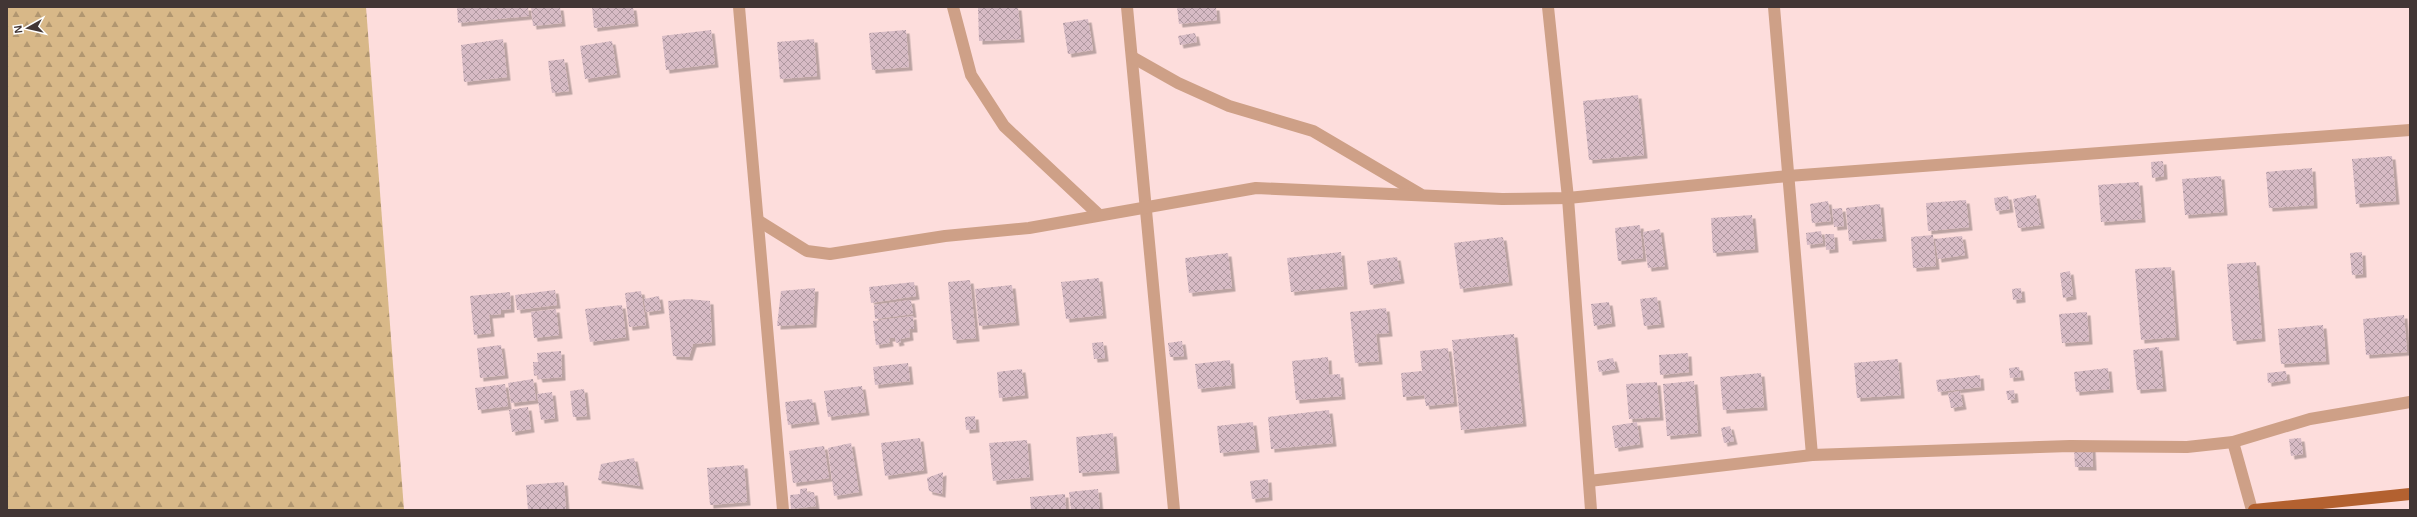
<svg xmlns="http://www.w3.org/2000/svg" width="2417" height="517" viewBox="0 0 2417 517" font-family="Arial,sans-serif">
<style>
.forest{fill:url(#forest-firs)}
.building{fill:url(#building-cross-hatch);filter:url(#shadow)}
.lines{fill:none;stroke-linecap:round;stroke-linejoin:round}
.minor{stroke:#cea087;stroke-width:12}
.major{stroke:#b36130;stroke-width:12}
</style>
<defs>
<pattern id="forest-firs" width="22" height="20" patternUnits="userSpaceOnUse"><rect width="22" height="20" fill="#d8b888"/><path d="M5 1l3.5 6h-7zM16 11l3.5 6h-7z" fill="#b19670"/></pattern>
<pattern id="building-cross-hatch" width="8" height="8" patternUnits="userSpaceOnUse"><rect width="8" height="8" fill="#d7bbc5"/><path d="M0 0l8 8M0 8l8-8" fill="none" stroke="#b099a1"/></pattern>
<filter id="shadow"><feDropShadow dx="3.5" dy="3.5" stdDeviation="0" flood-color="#0004"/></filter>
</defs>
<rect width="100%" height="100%" fill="#fddddc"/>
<polygon class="forest" points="7,7 366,7 404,510 7,510"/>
<g class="building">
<polygon points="457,7 528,7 529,16 458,23"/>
<polygon points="531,7 560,7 562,23 533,26"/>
<polygon points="592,7 633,7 635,23 594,28"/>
<polygon points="978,7 1018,7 1021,39 979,41"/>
<polygon points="1177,7 1216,7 1217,20 1179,24"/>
<polygon points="1088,19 1093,50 1068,54 1063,23"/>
<polygon points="711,30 715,64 666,70 662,36"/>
<polygon points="906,30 909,67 872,70 869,33"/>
<polygon points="1195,33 1197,42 1180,45 1178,36"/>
<polygon points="503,39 507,77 464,82 461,45"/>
<polygon points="814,39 817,76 780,79 777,42"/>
<polygon points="612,41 617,74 585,79 580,46"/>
<polygon points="564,59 569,91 552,93 548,61"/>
<polygon points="1638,95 1644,155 1589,160 1583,101"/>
<polygon points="2392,156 2396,201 2356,204 2352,159"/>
<polygon points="2163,161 2164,176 2152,178 2151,162"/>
<polygon points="2312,168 2314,205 2269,208 2266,172"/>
<polygon points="2221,176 2224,212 2185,215 2182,179"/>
<polygon points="2139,182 2142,219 2101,222 2098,185"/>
<polygon points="2036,195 2041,225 2018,228 2013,199"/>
<polygon points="2008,196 2010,209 1996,211 1994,198"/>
<polygon points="1966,200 1969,227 1928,231 1926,203"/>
<polygon points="1828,201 1831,221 1812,223 1810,204"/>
<polygon points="1880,204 1883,238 1849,241 1846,208"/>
<polygon points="1842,208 1844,226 1834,227 1832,209"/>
<polygon points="1752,215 1755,249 1713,253 1711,218"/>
<polygon points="1640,225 1643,258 1618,261 1615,228"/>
<polygon points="1660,229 1665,266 1648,268 1643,232"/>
<polygon points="1821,231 1823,243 1807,245 1806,233"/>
<polygon points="1825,234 1834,234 1835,249 1826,250"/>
<polygon points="1933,235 1936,266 1913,268 1911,237"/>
<polygon points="1962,236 1965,255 1938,259 1935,239"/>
<polygon points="1503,237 1509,282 1460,289 1454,243"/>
<polygon points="1341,252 1344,286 1291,292 1287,258"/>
<polygon points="2362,252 2363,274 2352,275 2350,253"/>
<polygon points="1228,253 1232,288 1189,293 1185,258"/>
<polygon points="1397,257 1401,280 1370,285 1367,261"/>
<polygon points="2256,262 2262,338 2233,341 2227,264"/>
<polygon points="2171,267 2176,337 2141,340 2135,269"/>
<polygon points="2070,271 2073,296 2063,298 2060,273"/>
<polygon points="1099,278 1103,315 1066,319 1061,282"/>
<polygon points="970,280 976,338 953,340 948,282"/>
<polygon points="914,282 916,296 871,303 869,287"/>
<polygon points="1012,285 1016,322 979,326 975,289"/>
<polygon points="815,288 813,324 777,326 781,291"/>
<polygon points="2021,288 2022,299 2013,300 2012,289"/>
<polygon points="555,290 557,305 517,310 515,295"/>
<polygon points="641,291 646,325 629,327 625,293"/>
<polygon points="510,292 511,309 501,310 501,314 489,315 491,333 474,335 470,296"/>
<polygon points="659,296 661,310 646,312 644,299"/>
<polygon points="1657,297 1661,324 1644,326 1640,299"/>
<polygon points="688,299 710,301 712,342 693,344 689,357 673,356 668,301"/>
<polygon points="911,300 913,314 875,319 874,305"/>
<polygon points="1609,302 1612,323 1594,326 1591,304"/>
<polygon points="622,305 626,337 590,342 585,309"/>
<polygon points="1386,308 1389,333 1376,334 1379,361 1355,363 1350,312"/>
<polygon points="556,309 559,335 534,338 531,312"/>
<polygon points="2087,312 2089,341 2062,343 2059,314"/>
<polygon points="2404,315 2407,352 2366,355 2363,319"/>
<polygon points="913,316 914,329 909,329 910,337 900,339 901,342 896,343 895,338 889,338 890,343 876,345 873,321"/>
<polygon points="2323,325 2326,361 2281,364 2278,329"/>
<polygon points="1514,334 1523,423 1461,430 1452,340"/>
<polygon points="1182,341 1184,356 1170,357 1168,343"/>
<polygon points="1103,342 1105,358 1094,359 1092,343"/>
<polygon points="501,345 505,375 480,378 477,348"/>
<polygon points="2159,347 2163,388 2137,390 2133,350"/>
<polygon points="1448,348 1454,403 1426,406 1424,395 1403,397 1401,373 1422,371 1420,351"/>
<polygon points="561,351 562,377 539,379 538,375 534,376 533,362 538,362 537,353"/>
<polygon points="1688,353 1689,372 1660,375 1659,355"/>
<polygon points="1328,357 1329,375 1340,374 1342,396 1296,400 1292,361"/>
<polygon points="1613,358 1616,369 1599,372 1597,361"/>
<polygon points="1898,359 1901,395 1857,398 1854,363"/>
<polygon points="1230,360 1232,385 1198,389 1195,364"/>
<polygon points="908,363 910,381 875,385 873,367"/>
<polygon points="2019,367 2021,377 2010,378 2009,368"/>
<polygon points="2108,368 2110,389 2076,392 2074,372"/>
<polygon points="1022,369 1025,395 999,398 997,372"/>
<polygon points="2286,371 2287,380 2268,383 2267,373"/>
<polygon points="1761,373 1764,407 1723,410 1720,377"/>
<polygon points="1980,375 1981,387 1938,392 1936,380"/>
<polygon points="533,379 536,400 511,403 508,383"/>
<polygon points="1694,381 1698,433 1667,436 1663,384"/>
<polygon points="1657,382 1660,417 1629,419 1626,384"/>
<polygon points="505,384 508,406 478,410 475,388"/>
<polygon points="862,386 866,412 828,417 824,391"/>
<polygon points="584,389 587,416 573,417 570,391"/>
<polygon points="2014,390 2015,399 2008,400 2006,391"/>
<polygon points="1960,391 1963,406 1951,408 1948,393"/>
<polygon points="552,392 555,418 541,420 537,394"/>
<polygon points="812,399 816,421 788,425 785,402"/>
<polygon points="528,407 531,429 512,432 509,410"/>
<polygon points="1329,410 1333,443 1271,449 1268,417"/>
<polygon points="975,416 976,429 966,430 965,417"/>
<polygon points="1253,422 1256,449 1220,453 1217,426"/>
<polygon points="1637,422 1640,444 1615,448 1612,426"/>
<polygon points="1730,426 1734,441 1724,443 1721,428"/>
<polygon points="1113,433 1116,470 1079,473 1076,437"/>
<polygon points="920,438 924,470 885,476 881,443"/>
<polygon points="2301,438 2303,454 2291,456 2289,439"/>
<polygon points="1027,440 1030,477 993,481 989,443"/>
<polygon points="851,443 859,492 834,496 828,448"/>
<polygon points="824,446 829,478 793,483 789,451"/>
<polygon points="2092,447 2093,467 2075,467 2074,448"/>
<polygon points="634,458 640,486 598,480 601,464"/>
<polygon points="744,465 747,502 710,505 707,468"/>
<polygon points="943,472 942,494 929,491 927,478"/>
<polygon points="1268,479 1269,497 1252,499 1250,481"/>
<polygon points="564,482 566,510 528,510 526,485"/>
<polygon points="807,488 807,493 814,492 816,506 791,509 790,495 800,494 800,489"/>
<polygon points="1098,489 1100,510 1071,510 1069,492"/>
<polygon points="1065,494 1066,510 1031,510 1030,497"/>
</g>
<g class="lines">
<g class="minor">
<polyline points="739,7 783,510"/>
<polyline points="953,7 971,75 1004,126 1098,214"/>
<polyline points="1127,7 1174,510"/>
<polyline points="1548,7 1568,198 1591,510"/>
<polyline points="1774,7 1812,455"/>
<polyline points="1132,57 1178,83 1229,106 1313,131 1420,194"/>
<polyline points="759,221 807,251 830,254 945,236 1029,228 1256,188 1502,199 1568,198 1788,176 2410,130"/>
<polyline points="2233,442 2252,510"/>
<polyline points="1589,481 1812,455 2070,446 2187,447 2233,442 2310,419 2410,402"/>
</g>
<polyline class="major" points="2254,510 2410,494"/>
</g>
<rect width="2417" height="517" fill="none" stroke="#423635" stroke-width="16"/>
<g transform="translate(28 28) rotate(262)" stroke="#ffffff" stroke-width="3" paint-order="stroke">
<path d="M0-3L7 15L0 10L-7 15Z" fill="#423635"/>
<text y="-6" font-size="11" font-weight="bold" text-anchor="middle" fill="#423635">N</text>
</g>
</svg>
